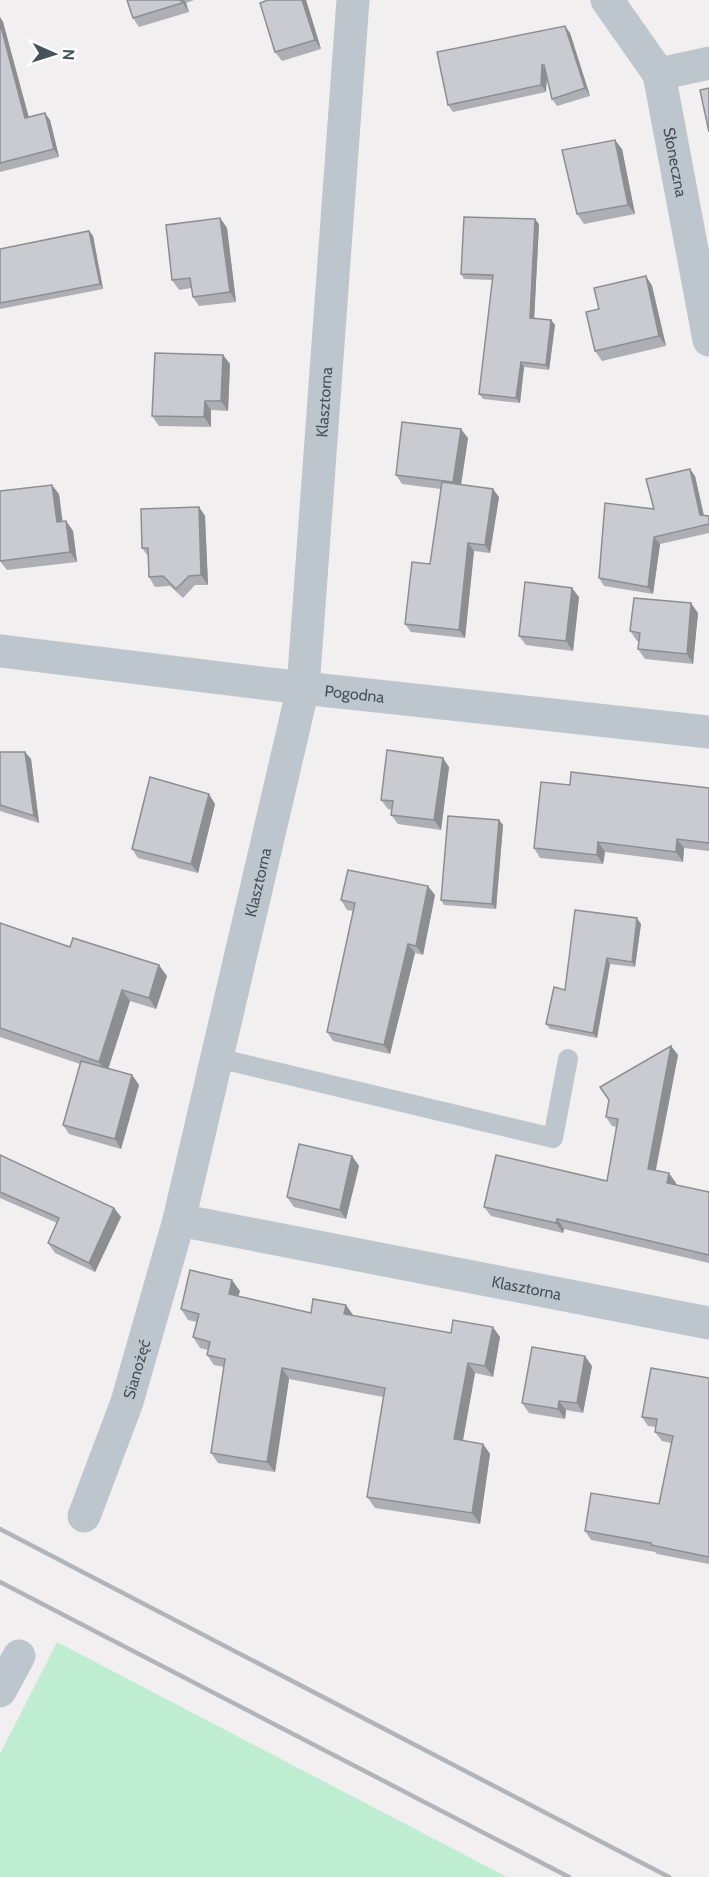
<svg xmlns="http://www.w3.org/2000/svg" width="709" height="1877" viewBox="0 0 709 1877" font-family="Cabin,sans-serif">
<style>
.green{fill:#bfedd1}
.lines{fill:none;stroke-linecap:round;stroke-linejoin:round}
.lane{stroke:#bec6cd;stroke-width:20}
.street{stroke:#bec6cd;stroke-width:33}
.rail{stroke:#b1b4b9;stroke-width:4.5}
.wall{fill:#adafb4}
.shaded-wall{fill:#8d8e92}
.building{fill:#c9cbd1;stroke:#8d8e92;stroke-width:1.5}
.labels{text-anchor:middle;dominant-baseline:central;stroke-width:4.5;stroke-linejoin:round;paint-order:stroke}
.street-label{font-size:16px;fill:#48525b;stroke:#fff}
</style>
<rect width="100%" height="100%" fill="#f1efef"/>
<polygon class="green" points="57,1642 507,1877 0,1877 0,1754"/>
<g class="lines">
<polyline class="lane" points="217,1058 553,1138 568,1059"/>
<g class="street">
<path id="s1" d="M607,0l52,74 50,266"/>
<polyline points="659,74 709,63"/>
<path id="s2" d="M0,651l303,37 406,44"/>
<path id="s3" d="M179,1220l530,103"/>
<path id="s4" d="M84,1516l43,-114 52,-182 124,-532 50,-688"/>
<polyline points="0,1691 19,1656"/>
</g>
<g class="rail">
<polyline points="0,1529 669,1877"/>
<polyline points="0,1582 569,1877"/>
</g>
</g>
<g class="wall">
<polygon points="127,0 194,0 186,3 189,12 139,27 133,18"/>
<polygon points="306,0 321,49 282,61 275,52"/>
<polygon points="0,17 3,22 28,117 50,120 59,157 0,172"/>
<polygon points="570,33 590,96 557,106 552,99 547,77 546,92 453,112 448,105"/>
<polygon points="622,149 635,214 584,224 577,214"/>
<polygon points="220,218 227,228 236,302 199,306 193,297 192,288 179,290 172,280"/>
<polygon points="539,224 534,318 551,320 555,325 549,370 524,367 520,403 483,399 479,394 493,280 464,279 461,274"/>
<polygon points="89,231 93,236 103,289 0,309 0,249"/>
<polygon points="646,276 652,286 666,346 602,361 595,351 599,309"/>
<polygon points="223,355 230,364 228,411 211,410 211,427 159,426 152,416"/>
<polygon points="468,438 461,485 499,497 490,553 474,551 465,638 411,632 405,624 430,564 441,489 402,484 396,475"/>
<polygon points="695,476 704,515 709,516 709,533 660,544 653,594 604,586 599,578 654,509"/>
<polygon points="59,494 62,522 66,521 73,531 77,562 7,570 0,561"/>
<polygon points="199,507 205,516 208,585 195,585 183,598 170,586 155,587 149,577 148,556 142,548"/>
<polygon points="579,597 573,651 526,645 519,636"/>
<polygon points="698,613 693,664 645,659 638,649 639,641 637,641 630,631"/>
<polygon points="0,752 25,752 31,759 39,823 0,811"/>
<polygon points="449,767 441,830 398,824 391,815 392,810 388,809 381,800"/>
<polygon points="570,785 709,788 709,851 684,848 683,862 605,852 603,864 540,858 534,848"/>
<polygon points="215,804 198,873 138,858 132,849"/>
<polygon points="499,820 503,825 496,909 444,905 441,900"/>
<polygon points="435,895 423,955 415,953 390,1054 333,1041 327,1032 353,911 347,910 341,900"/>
<polygon points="0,923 70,947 167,976 156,1009 130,1001 108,1068 132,1075 139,1085 121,1149 69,1134 63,1125 80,1064 0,1037"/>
<polygon points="641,924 635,967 610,964 597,1038 550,1029 546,1024 565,990"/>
<polygon points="671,1046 678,1055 656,1170 676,1183 675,1185 709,1192 709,1263 564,1229 563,1233 491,1216 484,1207 607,1181 617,1127 612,1126 606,1117"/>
<polygon points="0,1155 114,1208 121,1217 95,1272 55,1253 48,1243 57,1223 0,1198"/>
<polygon points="352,1156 359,1166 346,1219 294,1207 287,1197"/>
<polygon points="240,1291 238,1296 311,1313 346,1305 353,1316 451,1333 500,1337 493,1377 475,1373 463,1441 483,1444 490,1454 480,1524 375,1508 367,1497 383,1397 289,1379 275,1472 218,1463 211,1453 224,1367 214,1365 207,1355 208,1350 200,1348 193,1337 197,1322 188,1320 181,1309"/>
<polygon points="592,1366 583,1413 566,1410 565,1419 529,1413 522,1403"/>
<polygon points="709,1378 709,1564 657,1554 655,1552 591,1540 585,1531 659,1504 671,1443 662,1441 655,1432 656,1427 648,1426 642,1417"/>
</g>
<g class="shaded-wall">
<polygon points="181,0 184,0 186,3 189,12"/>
<polygon points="302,0 306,0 321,49 315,40"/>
<polygon points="0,17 3,22 31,125 25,118 0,23"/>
<polygon points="565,26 570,33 590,96 585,88"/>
<polygon points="542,65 547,73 546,92 541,85"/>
<polygon points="45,113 50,120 59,157 54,149"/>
<polygon points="615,140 622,149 635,214 628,205"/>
<polygon points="220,218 227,228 236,302 230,292"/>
<polygon points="535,219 539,224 534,323 530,318"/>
<polygon points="89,231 93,236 103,289 100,284"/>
<polygon points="646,276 652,286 666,346 659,336"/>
<polygon points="551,320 555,325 549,370 546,365"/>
<polygon points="223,355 230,364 228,411 221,401"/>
<polygon points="521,362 524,367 520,403 516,398"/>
<polygon points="205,401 211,410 211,427 204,417"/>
<polygon points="461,429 468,438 460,491 453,482"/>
<polygon points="690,469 695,476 705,522 700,515"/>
<polygon points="52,485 59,494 64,532 57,522"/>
<polygon points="493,489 499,497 490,553 485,545"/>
<polygon points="199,507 205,516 208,585 201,575"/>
<polygon points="66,521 73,531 77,562 70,552"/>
<polygon points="654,537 660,544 653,594 648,587"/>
<polygon points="468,543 474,551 465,638 459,630"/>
<polygon points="572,588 579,597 573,651 566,641"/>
<polygon points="691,603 698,613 693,664 687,654"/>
<polygon points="25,752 31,759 39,823 34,816"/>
<polygon points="443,758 449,767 441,830 434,820"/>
<polygon points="209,794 215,804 198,873 191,864"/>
<polygon points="499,820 503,825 496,909 492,904"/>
<polygon points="677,839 684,848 683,862 676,852"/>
<polygon points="598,842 605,852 603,864 597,855"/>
<polygon points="428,886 435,895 423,955 416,946"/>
<polygon points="637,918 641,924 635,967 632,962"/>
<polygon points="408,944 415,953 390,1054 384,1045"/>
<polygon points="607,958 610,964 597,1038 593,1033"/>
<polygon points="159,965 167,976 156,1009 149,998"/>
<polygon points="122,990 130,1001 107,1073 99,1062"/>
<polygon points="671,1046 678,1055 654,1178 648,1169"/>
<polygon points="132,1075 139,1085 121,1149 115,1139"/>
<polygon points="352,1156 359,1166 346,1219 340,1210"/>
<polygon points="669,1173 676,1183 673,1192 667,1183"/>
<polygon points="114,1208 121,1217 95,1272 89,1263"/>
<polygon points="557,1219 564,1229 563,1233 556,1223"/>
<polygon points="232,1280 240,1291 236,1304 229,1294"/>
<polygon points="346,1305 353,1315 352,1325 344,1314"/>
<polygon points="493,1327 500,1337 493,1377 485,1366"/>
<polygon points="585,1356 592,1366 583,1413 577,1403"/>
<polygon points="468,1363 475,1373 461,1450 454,1439"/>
<polygon points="282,1368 289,1379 275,1472 267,1462"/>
<polygon points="559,1401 566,1410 565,1419 558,1409"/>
<polygon points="483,1444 490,1454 480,1524 472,1513"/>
</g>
<g class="building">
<polygon points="127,0 181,0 182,3 133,18"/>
<polygon points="268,0 302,0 315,40 275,52 260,3"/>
<polygon points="0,23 25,118 45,113 54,149 0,163"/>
<polygon points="565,26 585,88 552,99 544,65 542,65 541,85 448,105 437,52"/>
<polygon points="709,88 709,132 700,90"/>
<polygon points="615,140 628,205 577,214 562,150"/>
<polygon points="464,217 535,219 530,318 551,320 546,365 521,362 516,398 479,394 493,275 461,274"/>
<polygon points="220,218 230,292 193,297 190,278 172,280 166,225"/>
<polygon points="89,231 100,284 0,303 0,249"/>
<polygon points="646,276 659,336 595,351 586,312 599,309 594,288"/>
<polygon points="155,353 223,355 221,401 205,401 204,417 152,416"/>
<polygon points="402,422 461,429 453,482 396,475"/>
<polygon points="690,469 700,515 709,516 709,524 654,537 648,587 599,578 605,503 654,509 646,479"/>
<polygon points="442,482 493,489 485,545 468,543 459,630 405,624 412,562 430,564"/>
<polygon points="52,485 57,522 66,521 70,552 0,561 0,491"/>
<polygon points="199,507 201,575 189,576 176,589 163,576 149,577 148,548 142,548 141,509"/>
<polygon points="525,582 572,588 566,641 519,636"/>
<polygon points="634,598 691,603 687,654 638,649 640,633 630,631"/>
<polygon points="387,750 443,758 434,820 391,815 393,801 381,800"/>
<polygon points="0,752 25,752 34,816 0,805"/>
<polygon points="571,772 709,788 709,843 677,839 676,852 598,842 597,855 534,848 541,782 570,785"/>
<polygon points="150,777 209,794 191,864 132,849"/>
<polygon points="448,816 499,820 492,904 441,900"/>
<polygon points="348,870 428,886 416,946 408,944 384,1045 327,1032 355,903 341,900"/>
<polygon points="575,910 637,918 632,962 607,958 593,1033 546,1024 554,987 565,990"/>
<polygon points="0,923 70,947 73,938 159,965 149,998 122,990 99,1062 0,1028"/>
<polygon points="671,1046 648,1169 669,1173 667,1183 709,1192 709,1255 557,1219 556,1223 484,1207 496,1155 607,1181 618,1119 606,1117 609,1100 600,1087"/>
<polygon points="81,1061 132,1075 115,1139 63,1125"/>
<polygon points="299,1144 352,1156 340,1210 287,1197"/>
<polygon points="0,1155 114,1208 89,1263 48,1243 59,1218 0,1192"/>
<polygon points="190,1270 232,1280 229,1294 311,1313 313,1299 346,1305 344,1314 451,1333 453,1320 493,1327 485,1366 468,1363 454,1439 483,1444 472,1513 367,1497 385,1388 282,1368 267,1462 211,1453 225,1359 207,1355 210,1342 193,1337 199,1314 181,1309"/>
<polygon points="532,1347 585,1356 577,1403 559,1401 558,1409 522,1403"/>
<polygon points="651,1368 709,1378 709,1557 651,1545 651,1543 585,1531 591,1493 659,1504 673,1436 655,1432 657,1419 642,1417"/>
</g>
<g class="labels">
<g class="street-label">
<text stroke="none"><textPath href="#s1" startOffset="180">Słoneczna</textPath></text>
<text stroke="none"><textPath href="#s4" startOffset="1144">Klasztorna</textPath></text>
<text stroke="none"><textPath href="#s2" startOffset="357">Pogodna</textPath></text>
<text stroke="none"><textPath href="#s4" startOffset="658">Klasztorna</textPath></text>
<text stroke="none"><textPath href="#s3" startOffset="354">Klasztorna</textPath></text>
<text stroke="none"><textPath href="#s4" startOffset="156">Sianożęć</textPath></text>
</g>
</g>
<g transform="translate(54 54) rotate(93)" stroke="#ffffff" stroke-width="4.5" paint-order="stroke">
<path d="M0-4.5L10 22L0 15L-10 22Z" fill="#48525b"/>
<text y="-9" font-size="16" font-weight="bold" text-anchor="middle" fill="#48525b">N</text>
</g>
</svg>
